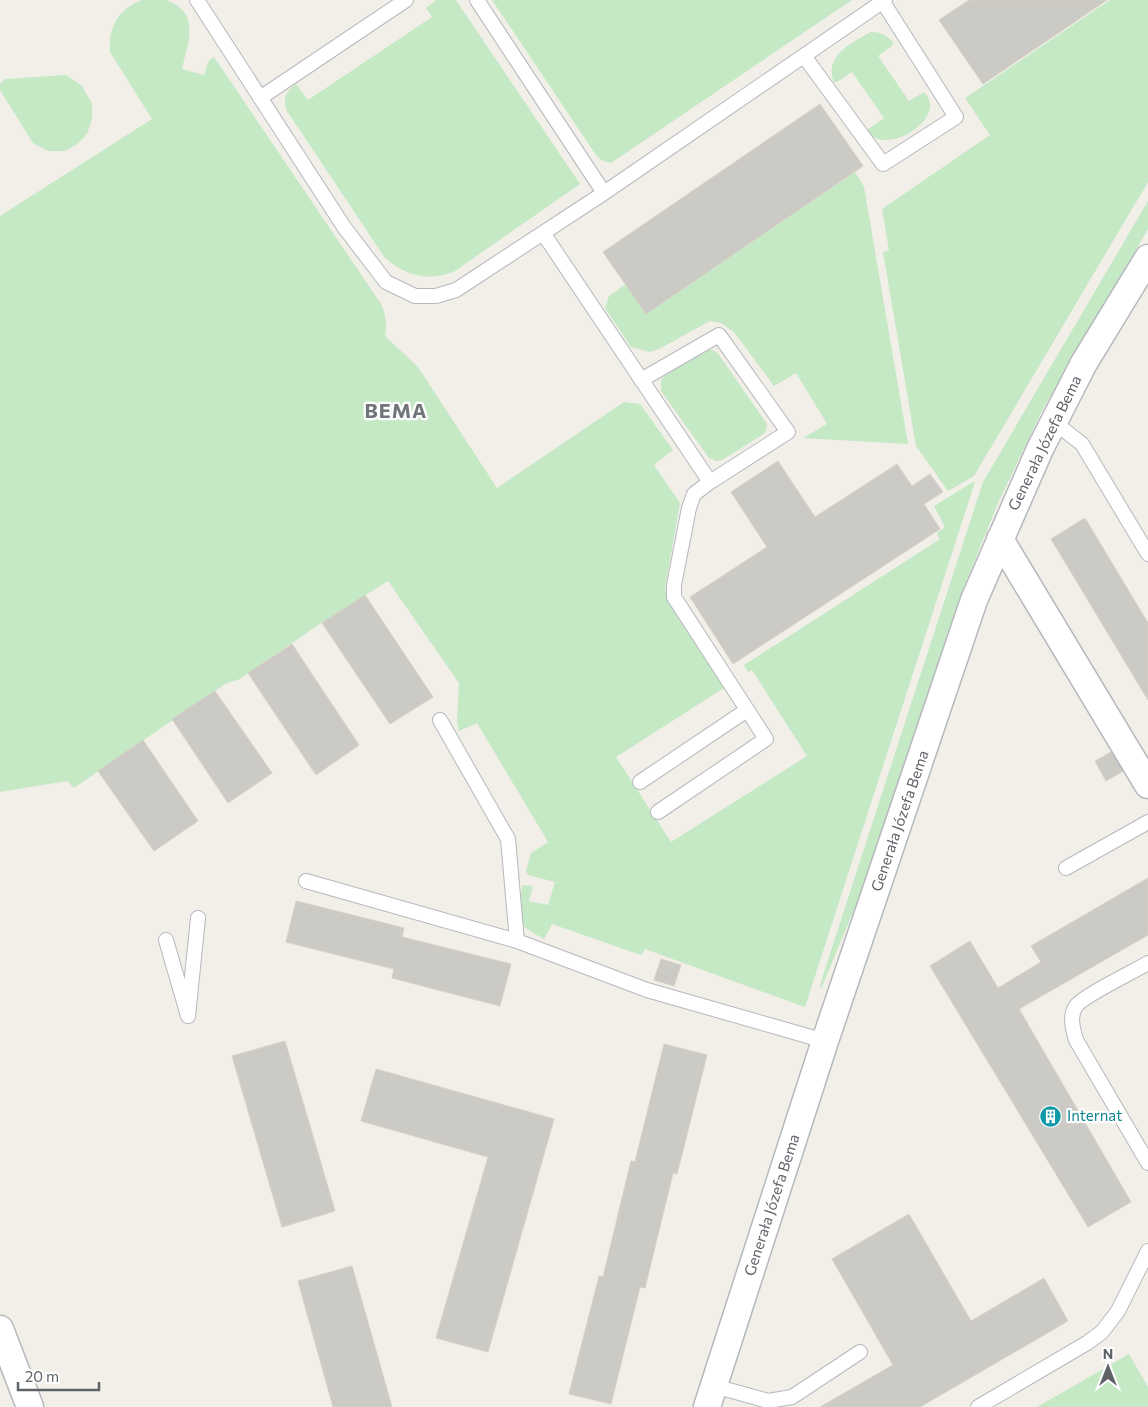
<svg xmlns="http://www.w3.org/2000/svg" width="1148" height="1407" viewBox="0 0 1148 1407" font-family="Commissioner,sans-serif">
<rect width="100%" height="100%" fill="#f1efe8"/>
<!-- green -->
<path fill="#c5e8c5" d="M 142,0 C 150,0 158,0 165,0 C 170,1 175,4 179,7 C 198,22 186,49 182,69 L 204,75 L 209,60 L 214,57 L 381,304 C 386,315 387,324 385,336 L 418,367 L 497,488 L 624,402 L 640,404 L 673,450 L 654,465 L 680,503 L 665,588 L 668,602 L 724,688 L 616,757 L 671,842 L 807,756 L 752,670 L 748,672 L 744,665 L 940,539 L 937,533 L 945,527 L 934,506 L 973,482 L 975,482 L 805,1007 L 645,949 L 641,955 L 552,924 L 544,939 C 538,935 528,931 523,925 C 518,917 520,894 523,885 L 533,886 L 529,901 L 548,905 L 555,882 L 528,875 L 526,871 L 531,853 L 548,842 L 477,723 L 459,731 L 457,722 L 459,683 L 388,581 L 321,623 L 240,679 L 225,684 L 74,788 L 67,781 L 0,792 L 0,216 L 152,119 L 110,52 C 108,28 118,9 142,0 Z
M 436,0 L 456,0 L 580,184 L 455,271 C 429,282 406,276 385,258 L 287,111 C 282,99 286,91 296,84 L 308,100 L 432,17 L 426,8 Z
M 492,0 L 852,0 L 611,163 L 601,160 L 596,155 Z
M 1110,0 L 1148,0 L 1148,182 L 974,476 L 948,491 L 916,446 L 883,252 L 889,250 L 882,209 L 990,135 L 965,98 Z
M 871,32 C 881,32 886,35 893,42 L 893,45 L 878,56 L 909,101 L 924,92 C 949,116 890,156 868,133 L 868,129 L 884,118 L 852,72 L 837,82 L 834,82 C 823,56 853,42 871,32 Z
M 66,75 L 81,85 L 92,103 L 92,119 L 87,134 L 76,145 L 65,151 L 48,151 L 33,143 L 0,90 L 0,84 L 5,79 Z
M 855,172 L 864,187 L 908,444 L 803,438 L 827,424 L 796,373 L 774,386 L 734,332 L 721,323 L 710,321 L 659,349 L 650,352 L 631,347 L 605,308 L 609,296 L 626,284 L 646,314 Z
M 1148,201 L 1148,229 L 1042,411 L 998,503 L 959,599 L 868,876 L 821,989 L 820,986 L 826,966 L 983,482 Z
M 708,349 L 717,352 L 767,424 L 765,433 L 722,460 L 716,461 L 709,458 L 661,391 L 661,381 L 664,376 Z
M 1129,1354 L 1148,1387 L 1148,1407 L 1037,1407 Z"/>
<!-- building -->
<path fill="#cccac5" stroke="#d6d1c6" d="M 969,0 L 1107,0 L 983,84 L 939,20 Z
M 820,104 L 863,166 L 646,314 L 603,252 Z
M 778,461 L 815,517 L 897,464 L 912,486 L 930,474 L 943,492 L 924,504 L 940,529 L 733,664 L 690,597 L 767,547 L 731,492 Z
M 1085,518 L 1148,623 L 1148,700 L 1051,539 Z
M 365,595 L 433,697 L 390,724 L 322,623 Z
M 292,644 L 359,745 L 316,775 L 248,673 Z
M 215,691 L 272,773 L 228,803 L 172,719 Z
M 143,740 L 198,821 L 154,851 L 98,771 Z
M 1113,751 L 1125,770 L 1106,781 L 1095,761 Z
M 1148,878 L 1148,935 L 1019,1009 L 1131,1202 L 1088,1227 L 930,966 L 970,941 L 998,988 L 1041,962 L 1031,946 Z
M 296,901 L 404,928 L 402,937 L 511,964 L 500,1006 L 392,978 L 394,969 L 286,942 Z
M 661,959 L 681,965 L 674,986 L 654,980 Z
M 285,1041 L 335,1211 L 282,1227 L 232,1056 Z
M 664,1044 L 707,1055 L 677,1174 L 673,1173 L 645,1288 L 640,1287 L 611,1404 L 569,1394 L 599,1276 L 603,1277 L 631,1161 L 635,1162 Z
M 376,1069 L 554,1119 L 488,1352 L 436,1338 L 488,1157 L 361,1121 Z
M 909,1214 L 971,1321 L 1044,1278 L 1068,1321 L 920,1407 L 820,1407 L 893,1365 L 832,1259 Z
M 352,1266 L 392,1407 L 333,1407 L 298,1281 Z"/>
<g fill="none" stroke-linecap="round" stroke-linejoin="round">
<defs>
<path id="lane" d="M 197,0 L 344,227 L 386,282 L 415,296 L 436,296 L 456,290 L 604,193 L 885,0
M 477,0 L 604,193
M 804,56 L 883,164 L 956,117 L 883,2
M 260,98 L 406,0
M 543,233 L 710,482 L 788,432 L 719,335 L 641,380
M 1054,422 L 1082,444 L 1148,554
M 440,720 L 508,839 L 517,941 L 647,990 L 825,1041
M 640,782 L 747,710
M 658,812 L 766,739 L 674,597 L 674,585 L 689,508 L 694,494 L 710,482
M 1066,868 L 1148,822
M 306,881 L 517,941
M 166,940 L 188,1016 L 198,918
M 1148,963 C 1135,971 1083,996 1076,1006 C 1069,1017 1073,1029 1076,1040 L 1148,1163
M 714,1386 L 768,1401 L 792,1397 L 860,1352
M 978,1407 L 1087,1343 L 1102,1332 L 1118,1311 L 1148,1251"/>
<path id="street" d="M 1000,539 L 1148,785
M 0,1329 L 30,1407
M 707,1407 L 825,1041 L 974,600 L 1040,449 L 1084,363 L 1148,258"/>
</defs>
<!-- lane casing -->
<use href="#lane" stroke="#b5b8bc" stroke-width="16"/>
<!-- street casing -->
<use href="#street" stroke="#b5b8bc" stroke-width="29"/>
<!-- lane -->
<use href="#lane" stroke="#fff" stroke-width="14"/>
<!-- street -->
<use href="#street" stroke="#fff" stroke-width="26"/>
</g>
<!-- icons -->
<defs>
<symbol id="building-disc" viewBox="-11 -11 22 22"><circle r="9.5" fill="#0f9aa8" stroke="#fff"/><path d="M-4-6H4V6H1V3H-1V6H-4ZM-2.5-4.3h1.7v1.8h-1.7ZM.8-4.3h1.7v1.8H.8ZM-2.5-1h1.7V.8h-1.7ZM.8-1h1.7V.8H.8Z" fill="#fff"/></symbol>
</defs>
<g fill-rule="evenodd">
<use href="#building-disc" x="1038" y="1104" width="25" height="25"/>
</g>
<g text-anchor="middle" stroke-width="4.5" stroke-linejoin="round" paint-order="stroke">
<!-- street labels -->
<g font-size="15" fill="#5f6368" stroke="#fff">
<text transform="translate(1045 443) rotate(-64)" y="5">Generała Józefa Bema</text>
<text transform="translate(900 821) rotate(-71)" y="5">Generała Józefa Bema</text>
<text transform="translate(772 1205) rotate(-72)" y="5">Generała Józefa Bema</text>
</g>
<!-- culture labels -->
<g font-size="15" fill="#0d838f" stroke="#fff" text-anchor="start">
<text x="1067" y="1121">Internat</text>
</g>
<!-- district labels -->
<g font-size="20" font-weight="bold" letter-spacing="1" fill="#70757a" stroke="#fff">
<text x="396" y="418">BEMA</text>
</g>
</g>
<!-- north arrow -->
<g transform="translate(1108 1367)" stroke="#ffffff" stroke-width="4" paint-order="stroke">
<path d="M0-4L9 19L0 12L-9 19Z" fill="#5f6368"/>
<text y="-8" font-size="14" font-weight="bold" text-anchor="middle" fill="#5f6368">N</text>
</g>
<!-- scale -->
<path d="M18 1382v8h81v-8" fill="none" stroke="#5f6368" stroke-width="2.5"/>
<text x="25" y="1382" font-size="15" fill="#5f6368" stroke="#ffffff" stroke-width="4" paint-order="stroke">20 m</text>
</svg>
